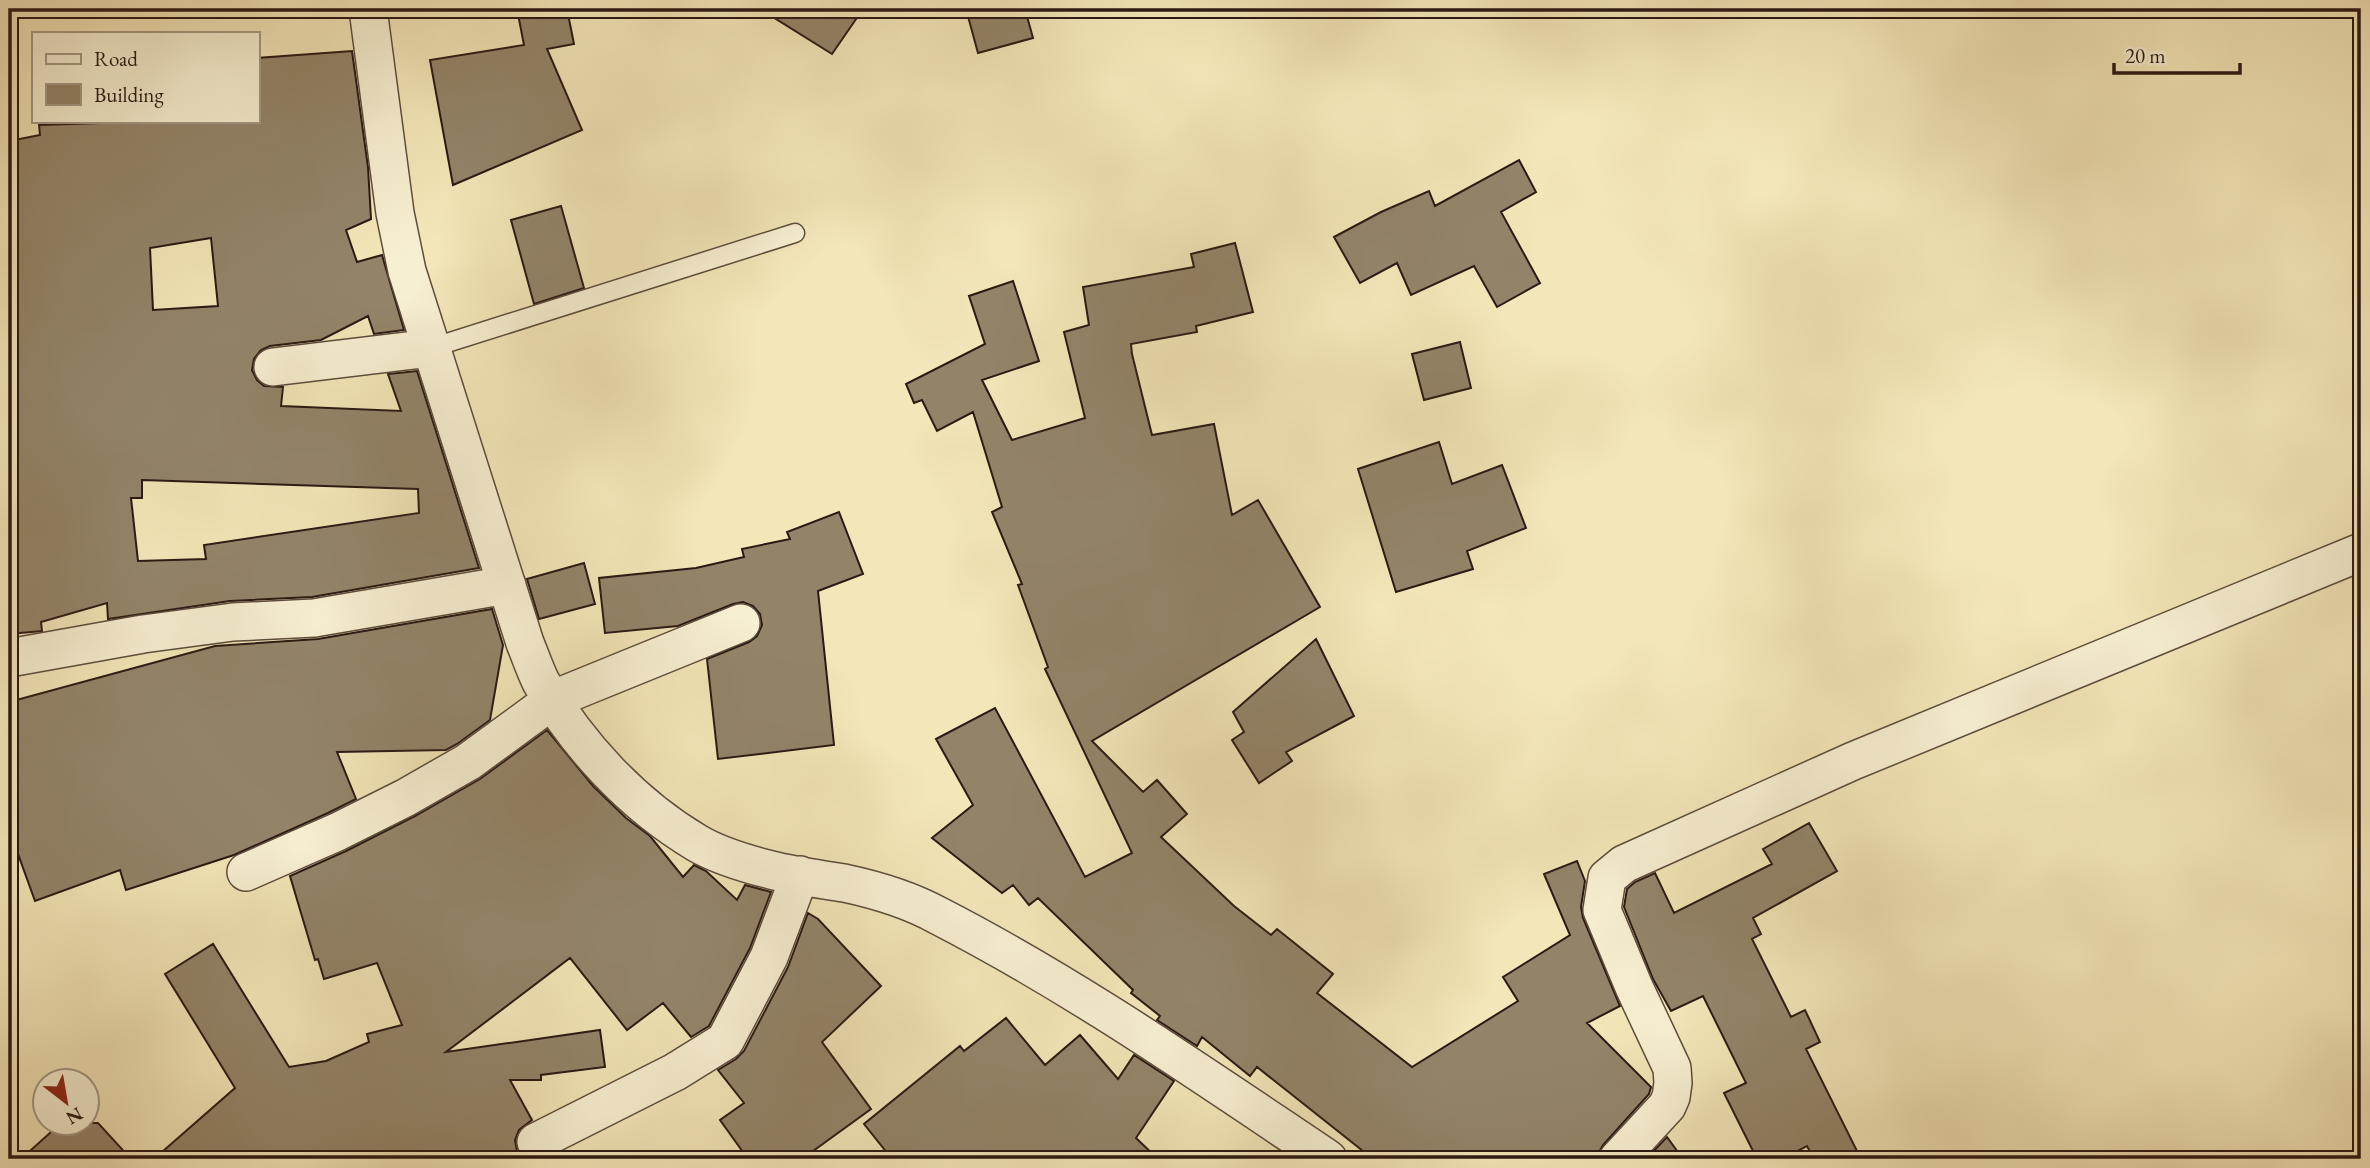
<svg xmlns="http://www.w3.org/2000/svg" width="2370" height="1168" viewBox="0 0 2370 1168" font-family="'EB Garamond',serif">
<rect width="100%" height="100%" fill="#f3e6b8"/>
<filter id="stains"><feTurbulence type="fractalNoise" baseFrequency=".00286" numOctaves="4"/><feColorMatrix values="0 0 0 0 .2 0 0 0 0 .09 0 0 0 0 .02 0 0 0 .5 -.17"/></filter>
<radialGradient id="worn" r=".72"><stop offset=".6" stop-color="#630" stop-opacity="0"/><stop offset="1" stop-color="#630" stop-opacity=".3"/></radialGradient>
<!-- building -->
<path fill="#938469" stroke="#2b1913" stroke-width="2" fill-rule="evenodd" d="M 517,9 L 567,9 L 574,44 L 547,49 L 582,130 L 453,185 L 430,60 L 524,45 Z
M 760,9 L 863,9 L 832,54 Z
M 966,9 L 1025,9 L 1033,38 L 978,53 Z
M 352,51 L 368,167 L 371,219 L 346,230 L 357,262 L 382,255 L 404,330 L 374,334 L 368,316 L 321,340 L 270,346 L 261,350 L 254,359 L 252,370 L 257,380 L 264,386 L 283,387 L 281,406 L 401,411 L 388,374 L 417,371 L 479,568 L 312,597 L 230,601 L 108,619 L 107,603 L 41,622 L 42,631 L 9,634 L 9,141 L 40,135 L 39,125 L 162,121 L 257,121 L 257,58 ZM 211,238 L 218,306 L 153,310 L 150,248 ZM 142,480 L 418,489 L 419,513 L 204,545 L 206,559 L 138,561 L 131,498 L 142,498 Z
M 1519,160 L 1536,192 L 1501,212 L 1540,283 L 1497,307 L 1474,266 L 1411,295 L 1397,263 L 1360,283 L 1334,237 L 1381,212 L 1429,191 L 1435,206 Z
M 561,206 L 584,288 L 534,304 L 511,220 Z
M 1235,243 L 1253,312 L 1196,326 L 1197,332 L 1131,344 L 1132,354 L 1152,435 L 1214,424 L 1232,515 L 1258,500 L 1320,607 L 1092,741 L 1143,792 L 1157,780 L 1187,814 L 1161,837 L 1234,906 L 1271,935 L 1277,929 L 1333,974 L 1317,993 L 1412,1067 L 1518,1001 L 1503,977 L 1570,935 L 1544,874 L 1577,861 L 1585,881 L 1581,907 L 1583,918 L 1620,1006 L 1587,1023 L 1651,1087 L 1649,1094 L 1603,1145 L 1598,1154 L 1598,1159 L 1373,1159 L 1257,1067 L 1250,1076 L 1202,1037 L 1197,1046 L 1157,1020 L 1160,1016 L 1131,993 L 1133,990 L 1038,898 L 1029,905 L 1013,885 L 1002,893 L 932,838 L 973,805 L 936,739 L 995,708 L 1085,877 L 1132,853 L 1045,669 L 1048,667 L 1018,585 L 1022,584 L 992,512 L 1002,507 L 973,412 L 937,431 L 922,400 L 914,403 L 906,384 L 985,344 L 969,296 L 1013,281 L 1039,361 L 982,380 L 1012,440 L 1085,418 L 1064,332 L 1089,325 L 1083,287 L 1194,267 L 1191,254 Z
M 1460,342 L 1471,388 L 1424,400 L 1412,354 Z
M 1439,442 L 1452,484 L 1502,465 L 1526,528 L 1467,551 L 1473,569 L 1396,592 L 1358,469 Z
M 839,512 L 863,574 L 818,591 L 834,745 L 718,759 L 707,659 L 749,642 L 757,636 L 762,625 L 760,614 L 753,606 L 743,602 L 733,604 L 678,626 L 605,633 L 599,578 L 696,568 L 744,557 L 742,549 L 790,539 L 787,532 Z
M 584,563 L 595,604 L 539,619 L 527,579 Z
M 492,609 L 503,645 L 490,720 L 457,744 L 446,750 L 337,752 L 356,799 L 328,813 L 234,855 L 126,890 L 120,870 L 35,901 L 9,829 L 9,755 L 18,751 L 9,717 L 9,702 L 215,646 L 318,639 Z
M 1316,639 L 1354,716 L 1286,752 L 1292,761 L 1259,783 L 1232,740 L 1244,732 L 1233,712 Z
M 547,730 L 593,786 L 626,818 L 650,836 L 683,877 L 694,865 L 706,871 L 737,900 L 745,885 L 771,892 L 750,948 L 709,1026 L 691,1037 L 663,1003 L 627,1030 L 570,958 L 446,1052 L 600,1030 L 605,1067 L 541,1075 L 541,1080 L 510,1080 L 532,1120 L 519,1130 L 515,1140 L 517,1151 L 524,1159 L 154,1159 L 235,1088 L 165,974 L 213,944 L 289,1067 L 326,1061 L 369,1042 L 367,1034 L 402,1025 L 377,963 L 324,979 L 318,959 L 315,960 L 290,876 L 346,851 L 415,816 L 480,779 Z
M 1809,823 L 1837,871 L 1753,918 L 1761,934 L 1752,939 L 1791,1017 L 1805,1010 L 1820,1042 L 1806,1049 L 1861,1159 L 1814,1159 L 1807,1146 L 1782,1159 L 1757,1159 L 1724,1093 L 1746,1083 L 1703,996 L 1671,1011 L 1653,979 L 1624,907 L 1627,889 L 1635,882 L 1655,873 L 1674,913 L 1772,864 L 1763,849 Z
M 808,913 L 818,919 L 881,986 L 822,1042 L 871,1109 L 802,1159 L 748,1159 L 720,1120 L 744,1103 L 718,1070 L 736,1059 L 744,1051 L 788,967 Z
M 1006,1018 L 1045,1065 L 1080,1035 L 1118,1079 L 1134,1055 L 1174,1081 L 1136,1138 L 1158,1159 L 892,1159 L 864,1124 L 960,1046 L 964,1051 Z
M 61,1123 L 98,1123 L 131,1159 L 21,1159 Z
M 1667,1137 L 1683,1159 L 1646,1159 Z"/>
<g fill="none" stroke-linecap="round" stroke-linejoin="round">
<defs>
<path id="service" d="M 431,348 L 795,233"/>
<path id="minor" d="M 368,9 L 395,213 L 407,271 L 525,643 C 530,655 535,670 541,682 C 578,746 633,805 697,843 C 719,856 747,864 771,870 C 795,876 820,879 844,883 C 877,890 910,900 939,916 C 1075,986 1201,1074 1328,1159
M 273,367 L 431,348
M 9,658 L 143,634 L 233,622 L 314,618 L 507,585
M 246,872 L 337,832 L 405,798 L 468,762 L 554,699 L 741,623
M 536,1142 L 675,1072 L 725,1041 L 769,957 L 800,875
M 1618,1159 L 1667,1106 L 1671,1097 L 1673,1083 L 1672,1068 L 1634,987 L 1602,910 L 1607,878 L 1624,864 L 1853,761 L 2361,552"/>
</defs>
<!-- service casing -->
<use href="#service" stroke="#5d4c3c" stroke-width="21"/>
<!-- minor casing -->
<use href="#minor" stroke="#5d4c3c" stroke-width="40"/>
<!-- service -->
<use href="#service" stroke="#f7efd1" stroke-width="18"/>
<!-- minor -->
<use href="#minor" stroke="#f7efd1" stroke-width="37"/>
</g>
<!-- margin -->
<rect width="2370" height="1168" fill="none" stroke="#f3e6b8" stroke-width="35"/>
<rect x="10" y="10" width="2349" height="1147" fill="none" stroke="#2b1913" stroke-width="3.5"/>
<rect x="18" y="18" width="2335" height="1133" fill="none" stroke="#2b1913" stroke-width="2"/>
<!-- legend -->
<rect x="32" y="32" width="228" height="91" fill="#f7efd1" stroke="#a59985" stroke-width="2"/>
<rect x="46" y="54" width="35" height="10" fill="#f7efd1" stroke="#a59985" stroke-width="2"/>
<text x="94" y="66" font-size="21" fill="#2b1913">Road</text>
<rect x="46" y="84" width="35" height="21" fill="#938469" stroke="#a59985" stroke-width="2"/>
<text x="94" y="102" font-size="21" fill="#2b1913">Building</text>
<!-- north arrow -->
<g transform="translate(66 1102) rotate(149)"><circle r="33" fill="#f7efd1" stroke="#a59985" stroke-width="2"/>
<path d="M0-5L12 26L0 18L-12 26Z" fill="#8f2418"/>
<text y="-10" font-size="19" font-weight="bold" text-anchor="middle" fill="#2b1913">N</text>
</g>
<!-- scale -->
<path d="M2114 63v10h126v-10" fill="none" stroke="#2b1913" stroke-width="3.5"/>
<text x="2125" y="63" font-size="21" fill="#2b1913" stroke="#f7efd1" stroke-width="5" paint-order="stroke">20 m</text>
<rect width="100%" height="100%" filter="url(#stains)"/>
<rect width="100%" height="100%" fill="url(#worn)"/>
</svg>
